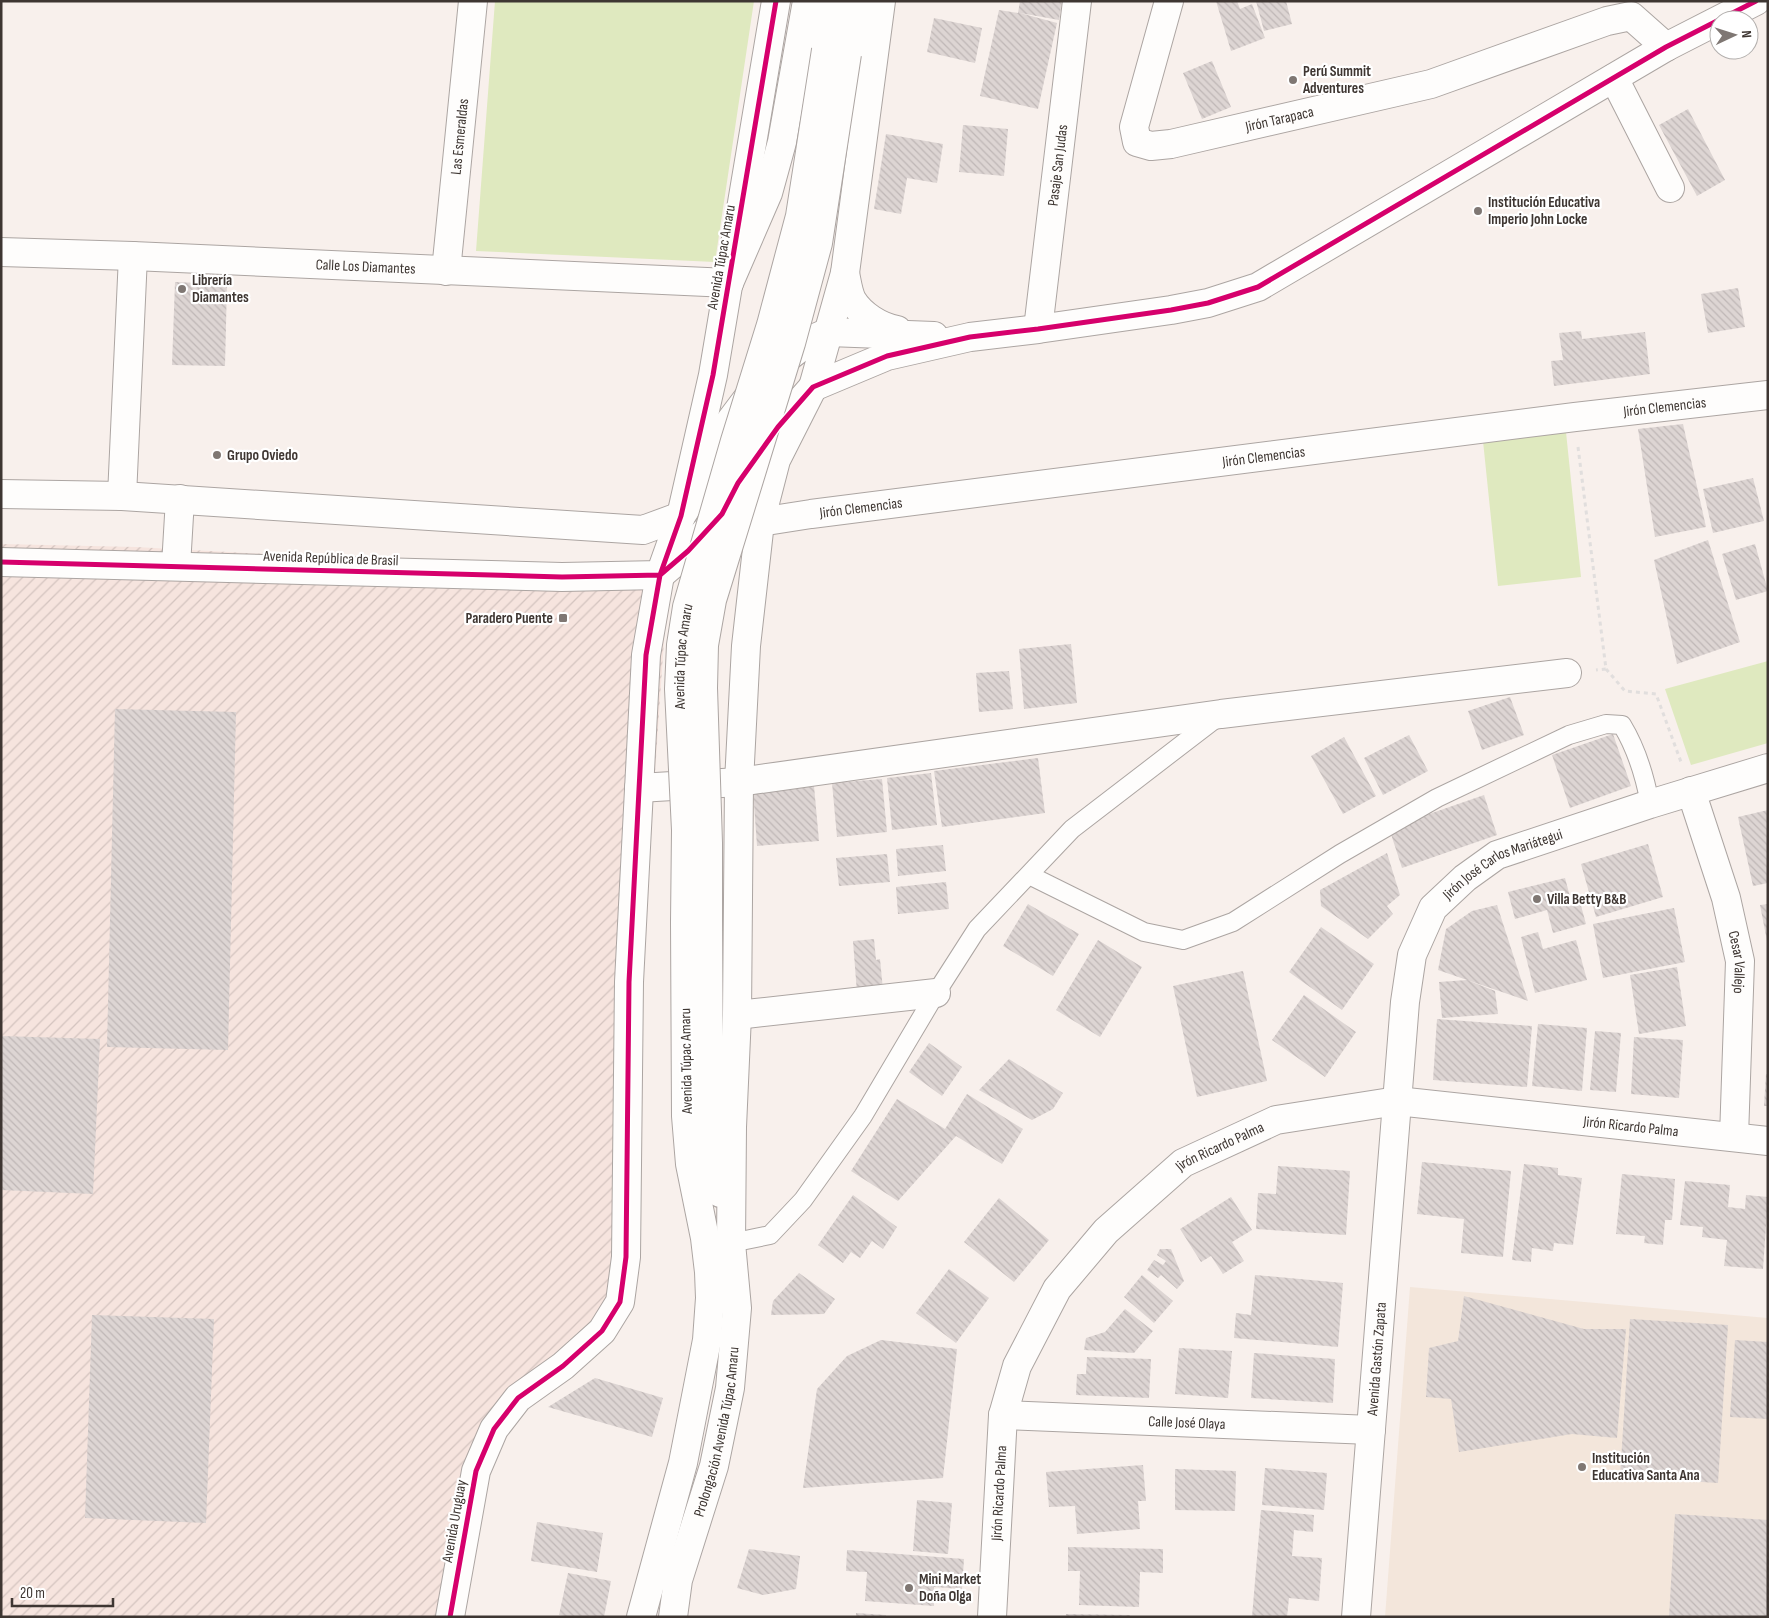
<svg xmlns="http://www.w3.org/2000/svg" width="1769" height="1618" viewBox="0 0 1769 1618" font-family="'Sofia Sans Condensed',sans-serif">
<defs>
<pattern id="industrial-furrows" width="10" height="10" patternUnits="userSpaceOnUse" patternTransform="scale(1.25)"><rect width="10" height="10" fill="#f6e4de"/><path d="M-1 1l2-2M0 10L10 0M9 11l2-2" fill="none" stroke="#d4c4bf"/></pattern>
<pattern id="building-back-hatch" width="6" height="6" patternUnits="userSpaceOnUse" patternTransform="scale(1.25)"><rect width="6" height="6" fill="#ddd5d3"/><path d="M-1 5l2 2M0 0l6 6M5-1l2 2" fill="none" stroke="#bfb7b6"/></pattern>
</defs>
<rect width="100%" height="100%" fill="#f8f0ec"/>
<!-- industrial -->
<path fill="url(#industrial-furrows)" d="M 1,544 L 136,547 L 657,575 L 666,612 L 622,1254 L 589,1347 L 530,1393 L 488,1457 L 456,1617 L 1,1617 Z"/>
<!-- education -->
<path fill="#f3e6db" d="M 1410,1287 L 1768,1318 L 1768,1617 L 1385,1617 Z"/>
<!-- green -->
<path fill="#dfe9bf" d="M 495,1 L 754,1 L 715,262 L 476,251 Z
M 1566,432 L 1581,577 L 1498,586 L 1483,441 Z
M 1768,661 L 1768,743 L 1691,765 L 1665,689 Z"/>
<!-- building -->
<path fill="url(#building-back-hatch)" d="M 1020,1 L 1062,1 L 1059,20 L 1020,13 L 1057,23 L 1038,109 L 980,96 L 999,10 L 1018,13 Z
M 1216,1 L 1237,1 L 1240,9 L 1252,4 L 1265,38 L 1231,51 Z
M 1256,1 L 1286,1 L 1292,24 L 1264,31 Z
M 934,18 L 982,28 L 975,63 L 927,52 Z
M 1212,61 L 1231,107 L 1202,119 L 1183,73 Z
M 1688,109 L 1725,180 L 1697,196 L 1659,125 Z
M 963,125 L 1008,129 L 1004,176 L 959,172 Z
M 886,134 L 943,144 L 937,183 L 907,178 L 901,214 L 874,209 Z
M 175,282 L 227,284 L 225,366 L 172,365 Z
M 1738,288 L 1745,327 L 1708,333 L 1701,294 Z
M 1581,331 L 1582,339 L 1645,332 L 1650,374 L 1554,386 L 1551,361 L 1563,360 L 1559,333 Z
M 1683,424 L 1706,527 L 1655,537 L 1638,429 Z
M 1753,478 L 1764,521 L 1713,533 L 1703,489 Z
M 1708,540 L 1740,642 L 1677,664 L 1654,560 Z
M 1755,544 L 1768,591 L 1736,600 L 1722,554 Z
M 1071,644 L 1077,703 L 1024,709 L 1019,649 Z
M 1009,671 L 1013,709 L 979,712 L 976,673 Z
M 1510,697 L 1524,735 L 1482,750 L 1468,711 Z
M 115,709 L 236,712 L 228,1050 L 107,1047 Z
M 1613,734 L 1631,786 L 1570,808 L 1552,755 Z
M 1409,735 L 1428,771 L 1383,795 L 1364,758 Z
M 1344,737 L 1376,796 L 1343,814 L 1311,756 Z
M 1038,758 L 1045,813 L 942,827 L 934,771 Z
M 931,773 L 937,825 L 892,830 L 887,778 Z
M 882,779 L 887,832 L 837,837 L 832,783 Z
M 814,786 L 819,841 L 757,846 L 753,790 Z
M 1484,795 L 1497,835 L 1402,868 L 1389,828 Z
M 1768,810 L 1768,883 L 1753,886 L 1738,817 Z
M 1648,844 L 1663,897 L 1596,917 L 1581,864 Z
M 943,845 L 946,871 L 898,876 L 896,849 Z
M 1387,853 L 1400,895 L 1387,906 L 1393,914 L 1368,939 L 1321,906 L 1320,890 Z
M 887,854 L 890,882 L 839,886 L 836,858 Z
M 1565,878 L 1572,904 L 1580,902 L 1586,924 L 1553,933 L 1547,910 L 1515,919 L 1508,892 Z
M 946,882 L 949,909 L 898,914 L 896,887 Z
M 1028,904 L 1079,934 L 1053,976 L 1003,946 Z
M 1768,904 L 1768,941 L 1767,941 L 1760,905 Z
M 1497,905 L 1528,1001 L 1438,970 L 1446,929 L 1472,911 Z
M 1674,908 L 1685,962 L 1603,978 L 1593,924 Z
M 1321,927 L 1374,964 L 1342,1010 L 1289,972 Z
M 1538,932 L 1543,949 L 1576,940 L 1587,980 L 1535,993 L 1521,937 Z
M 874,939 L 876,960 L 880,959 L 883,990 L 857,993 L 853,941 Z
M 1098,940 L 1142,967 L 1100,1037 L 1056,1010 Z
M 1677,967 L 1686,1026 L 1639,1034 L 1630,975 Z
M 1243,971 L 1267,1081 L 1197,1097 L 1173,986 Z
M 1467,980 L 1495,991 L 1498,1014 L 1442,1018 L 1439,982 Z
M 1304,995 L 1356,1032 L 1325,1077 L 1272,1040 Z
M 1437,1019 L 1532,1026 L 1527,1087 L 1433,1080 Z
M 1538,1024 L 1587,1028 L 1582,1091 L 1532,1086 Z
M 1595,1031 L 1621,1033 L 1616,1092 L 1590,1090 Z
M 1,1036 L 100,1039 L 93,1194 L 1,1190 Z
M 1634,1037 L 1683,1040 L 1679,1098 L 1631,1094 Z
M 929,1043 L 962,1067 L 942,1096 L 909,1072 Z
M 1009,1059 L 1063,1093 L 1053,1109 L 1032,1120 L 979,1090 Z
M 1766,1074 L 1768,1074 L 1768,1106 L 1764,1106 Z
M 967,1094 L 1023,1129 L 1002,1164 L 956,1136 L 898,1201 L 851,1171 L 897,1099 L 945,1129 Z
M 1422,1162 L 1511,1171 L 1503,1257 L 1461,1253 L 1464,1219 L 1417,1214 Z
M 1524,1164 L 1558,1168 L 1558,1175 L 1582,1178 L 1573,1245 L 1554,1243 L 1553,1251 L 1532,1248 L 1531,1262 L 1512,1260 Z
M 1278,1166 L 1350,1171 L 1346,1235 L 1256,1229 L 1258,1193 L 1276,1194 Z
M 1622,1174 L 1675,1179 L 1672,1220 L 1665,1220 L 1663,1245 L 1644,1243 L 1645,1236 L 1616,1234 Z
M 1685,1181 L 1730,1185 L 1728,1207 L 1745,1209 L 1746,1195 L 1768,1197 L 1763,1269 L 1724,1266 L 1727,1240 L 1702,1237 L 1703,1227 L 1680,1225 Z
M 853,1195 L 897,1227 L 883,1249 L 872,1241 L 860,1258 L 851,1252 L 843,1263 L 818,1245 Z
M 1231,1197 L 1252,1230 L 1232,1242 L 1244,1261 L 1223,1274 L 1211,1256 L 1201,1262 L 1180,1229 Z
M 999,1198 L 1049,1240 L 1014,1282 L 964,1242 Z
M 1160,1249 L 1171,1249 L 1184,1281 L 1177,1289 L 1161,1275 L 1158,1278 L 1147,1270 L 1154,1260 L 1163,1265 L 1166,1261 L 1157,1255 Z
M 949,1269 L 989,1298 L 956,1343 L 916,1313 Z
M 799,1273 L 835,1299 L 824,1314 L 771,1315 L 773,1301 Z
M 1142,1275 L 1173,1301 L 1154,1323 L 1124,1297 Z
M 1255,1275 L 1343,1283 L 1338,1347 L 1234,1338 L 1236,1313 L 1251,1315 Z
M 1464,1296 L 1584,1329 L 1626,1329 L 1617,1438 L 1572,1434 L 1459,1452 L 1451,1399 L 1426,1397 L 1429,1348 L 1458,1341 Z
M 1125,1309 L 1153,1331 L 1134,1353 L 1084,1350 L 1086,1338 L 1105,1332 Z
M 92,1315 L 214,1319 L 206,1523 L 85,1518 Z
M 1630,1319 L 1728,1325 L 1718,1483 L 1620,1477 Z
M 881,1340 L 957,1349 L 943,1478 L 803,1488 L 817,1389 L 847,1356 Z
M 1735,1340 L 1768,1342 L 1768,1419 L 1730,1417 Z
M 1179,1348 L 1232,1351 L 1228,1398 L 1175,1394 Z
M 1254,1353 L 1335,1359 L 1333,1403 L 1251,1398 Z
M 1087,1357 L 1151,1359 L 1149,1398 L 1076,1395 L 1077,1374 L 1086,1374 Z
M 595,1378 L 663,1398 L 652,1437 L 548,1407 Z
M 1143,1465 L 1146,1501 L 1138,1501 L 1140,1529 L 1077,1534 L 1075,1506 L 1049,1507 L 1046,1472 Z
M 1265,1468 L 1327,1473 L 1324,1510 L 1262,1505 Z
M 1175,1469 L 1236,1471 L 1235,1511 L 1175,1510 Z
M 917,1500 L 952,1503 L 948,1554 L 913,1551 Z
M 1261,1510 L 1314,1515 L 1313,1532 L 1294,1530 L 1292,1556 L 1322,1558 L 1319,1601 L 1289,1598 L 1287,1617 L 1252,1617 Z
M 1675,1514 L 1768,1520 L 1768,1617 L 1669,1617 Z
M 537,1522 L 603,1533 L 597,1572 L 531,1561 Z
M 1068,1547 L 1163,1549 L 1163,1573 L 1140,1572 L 1139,1607 L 1079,1605 L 1080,1571 L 1068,1571 Z
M 749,1549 L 800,1556 L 796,1589 L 763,1595 L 737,1588 Z
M 847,1550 L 964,1559 L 962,1589 L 934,1587 L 934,1606 L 865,1601 L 867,1572 L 846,1571 Z
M 568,1573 L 611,1581 L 604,1617 L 569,1617 L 559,1615 Z
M 856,1613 L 886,1615 L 886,1617 L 856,1617 Z
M 1066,1614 L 1130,1615 L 1130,1617 L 1066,1617 Z"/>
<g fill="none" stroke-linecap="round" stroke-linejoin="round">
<defs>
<path id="lane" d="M 1029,875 L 1144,932 L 1183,940 L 1233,922 L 1340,854 L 1437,798 L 1569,735 L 1606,724 L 1622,725 C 1636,748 1645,777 1650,804
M 731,1243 L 770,1235 L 803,1200 L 863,1116 L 936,993 L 977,929 L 1072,829 L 1219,716"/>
<g id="street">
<path id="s1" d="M 1169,1 L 1134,127 L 1137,142 L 1151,146 L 1171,144 L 1431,84 L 1607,21 L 1631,16 L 1666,47"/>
<path d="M 1614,78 L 1670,188"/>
<path id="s2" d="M 1,252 L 133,256 L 729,283"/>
<path id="s3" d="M 446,271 L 473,1"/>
<path id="s4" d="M 1038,329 L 1077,1"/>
<path d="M 122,496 L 133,256"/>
<path id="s5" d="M 760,522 L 811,514 L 1575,417 L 1768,395"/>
<path d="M 639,788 L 739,782 L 1221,714 L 1567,673"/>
<path id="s6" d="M 1691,791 L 1726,898 L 1740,961 L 1734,1137"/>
<path d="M 737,1015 L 936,993"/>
<path id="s7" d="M 1003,1415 L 1371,1430"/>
<path d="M 450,1617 L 476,1471 L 494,1429 L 518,1398 L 563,1366 L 602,1331 L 620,1302 L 626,1257 L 629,982 L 646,655 L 660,575 L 681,516 L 713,375 L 776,1"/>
<path id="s8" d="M 992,1617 L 1003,1415 L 1017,1366 L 1057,1289 L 1106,1231 L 1183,1163 L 1276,1120 L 1397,1101 L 1768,1141"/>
<path id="s9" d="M 1356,1617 L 1405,1002 L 1412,955 L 1433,908 L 1465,878 L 1497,855 L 1650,804 L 1768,768"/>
</g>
<g id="secondary">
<path d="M 826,50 L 834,1"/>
<path d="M 847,54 L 856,1"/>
<path d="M 845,273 C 847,282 848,292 852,300 C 861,315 880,327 897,330"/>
<path d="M 729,283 L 768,193 L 782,142 L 807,1"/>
<path d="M 775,367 L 810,340 L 829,332 L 934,336"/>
<path d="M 759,454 L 778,427 L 813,387 L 887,356 L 970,337 L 1038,329 L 1171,310 L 1208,303 L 1258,287 L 1666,47 L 1756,1"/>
<path d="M 1,494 L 122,496 L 643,530 L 681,516 L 694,496 L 716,440 L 747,399"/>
<path d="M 1,562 L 562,577 L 660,575 L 688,551 L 713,523"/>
<path d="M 176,566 L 180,499"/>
<path d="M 708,918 L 709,1105 L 712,1151 L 720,1193"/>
<path d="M 641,1617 L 683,1463 L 707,1340 L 710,1298 L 709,1272 L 705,1238 L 690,1164 L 686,1116 L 685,922"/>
<path id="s10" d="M 673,1617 L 678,1580 L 714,1466 L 730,1388 L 737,1308 L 731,1243 L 732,1127 L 737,1015 L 739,782 L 746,646 L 760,522 L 776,460 L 813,387 L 845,273 L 881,1"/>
</g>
</defs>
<!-- lane casing -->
<use href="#lane" stroke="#aca5a2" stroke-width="20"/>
<!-- street casing -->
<use href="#street" stroke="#aca5a2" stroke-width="30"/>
<!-- secondary casing -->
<use href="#secondary" stroke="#aca5a2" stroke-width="30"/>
<!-- path -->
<path stroke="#e1dedd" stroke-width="3" stroke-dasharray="4 4" stroke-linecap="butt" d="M 1578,447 L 1606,669 L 1596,670
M 1606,669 L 1625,691 L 1656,694 L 1681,762"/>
<!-- lane -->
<use href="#lane" stroke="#fefdfc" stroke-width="18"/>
<!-- street -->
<use href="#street" stroke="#fefdfc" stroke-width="28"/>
<!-- secondary -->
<use href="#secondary" stroke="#fefdfc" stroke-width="28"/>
<defs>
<g id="secondary-bridge">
<path d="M 708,918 L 708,843 L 703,688 L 704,645 L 712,600 L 791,343 L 818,243 L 847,54"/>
<path id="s11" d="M 685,922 L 686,830 L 679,689 L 681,645 L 687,607 L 735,441 L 771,325 L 800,216 L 826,50"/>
</g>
</defs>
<!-- secondary-bridge casing -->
<use href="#secondary-bridge" stroke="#aca5a2" stroke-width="30" stroke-linecap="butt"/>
<!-- secondary-bridge -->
<use href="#secondary-bridge" stroke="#fefdfc" stroke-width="28"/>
<defs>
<path id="cycleway" d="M 1,562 L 562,577 L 660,575 L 688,551 L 722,514 L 738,483 L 778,427 L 813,387 L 887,356 L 970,337 L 1038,329 L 1171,310 L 1208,303 L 1258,287 L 1666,47 L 1756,1
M 450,1617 L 476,1471 L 494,1429 L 518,1398 L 563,1366 L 602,1331 L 620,1302 L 626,1257 L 629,982 L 646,655 L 660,575 L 681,516 L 713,375 L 776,1"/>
</defs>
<!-- cycleway casing -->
<use href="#cycleway" stroke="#fff" stroke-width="8"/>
<!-- cycleway -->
<use href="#cycleway" stroke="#d6006c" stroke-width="5"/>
</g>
<!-- markers -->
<g fill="#7f7773" stroke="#fff" stroke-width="2">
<circle cx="1293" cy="80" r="5"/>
<circle cx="1478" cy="211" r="5"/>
<circle cx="182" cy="289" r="5"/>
<circle cx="217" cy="455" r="5"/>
<rect x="558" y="613" width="10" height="10" rx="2.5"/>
<circle cx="1537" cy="899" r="5"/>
<circle cx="1582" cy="1467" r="5"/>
<circle cx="909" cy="1588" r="5"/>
</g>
<g text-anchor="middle" stroke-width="4.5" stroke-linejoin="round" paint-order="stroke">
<!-- poi labels -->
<g font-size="15" font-weight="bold" fill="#3e3632" stroke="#fff" text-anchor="start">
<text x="1303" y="76">Perú Summit<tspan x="1303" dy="17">Adventures</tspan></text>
<text x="1488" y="207">Institución Educativa<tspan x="1488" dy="17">Imperio John Locke</tspan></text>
<text x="192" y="285">Librería<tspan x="192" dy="17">Diamantes</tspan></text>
<text x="227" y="460">Grupo Oviedo</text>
<text x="553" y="623" text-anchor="end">Paradero Puente</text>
<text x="1547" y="904">Villa Betty B&amp;B</text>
<text x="1592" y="1463">Institución<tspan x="1592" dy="17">Educativa Santa Ana</tspan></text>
<text x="919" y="1584">Mini Market<tspan x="919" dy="17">Doña Olga</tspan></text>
</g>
<!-- street labels -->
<g font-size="15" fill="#3e3632" stroke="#fff">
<text dy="5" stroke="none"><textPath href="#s1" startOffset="292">Jirón Tarapaca</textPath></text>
<text dy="5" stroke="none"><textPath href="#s3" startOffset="135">Las Esmeraldas</textPath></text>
<text dy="5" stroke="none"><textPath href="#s4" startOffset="165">Pasaje San Judas</textPath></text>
<text transform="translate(721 257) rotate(-80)" y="5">Avenida Túpac Amaru</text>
<text dy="5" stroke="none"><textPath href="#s2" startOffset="365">Calle Los Diamantes</textPath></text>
<text dy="5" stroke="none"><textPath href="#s5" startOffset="912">Jirón Clemencias</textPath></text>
<text dy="5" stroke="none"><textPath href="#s5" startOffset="508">Jirón Clemencias</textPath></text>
<text dy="5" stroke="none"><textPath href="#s5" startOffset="102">Jirón Clemencias</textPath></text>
<text transform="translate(331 558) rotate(2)" y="5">Avenida República de Brasil</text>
<text dy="5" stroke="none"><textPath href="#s11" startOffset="266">Avenida Túpac Amaru</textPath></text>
<text dy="5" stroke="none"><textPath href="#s9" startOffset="800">Jirón José Carlos Mariátegui</textPath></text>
<text dy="5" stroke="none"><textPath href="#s6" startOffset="178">Cesar Vallejo</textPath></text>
<text transform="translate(686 1061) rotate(-91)" y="5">Avenida Túpac Amaru</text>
<text dy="5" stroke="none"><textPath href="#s8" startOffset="979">Jirón Ricardo Palma</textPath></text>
<text dy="5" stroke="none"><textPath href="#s8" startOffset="559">Jirón Ricardo Palma</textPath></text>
<text dy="5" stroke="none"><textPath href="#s9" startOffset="259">Avenida Gastón Zapata</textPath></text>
<text dy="5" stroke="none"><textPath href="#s7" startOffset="184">Calle José Olaya</textPath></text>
<text dy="5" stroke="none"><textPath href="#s10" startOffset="191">Prolongación Avenida Túpac Amaru</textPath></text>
<text dy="5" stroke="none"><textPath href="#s8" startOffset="124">Jirón Ricardo Palma</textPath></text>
<text transform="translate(454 1521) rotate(-80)" y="5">Avenida Uruguay</text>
</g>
</g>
<!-- border -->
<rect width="1769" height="1618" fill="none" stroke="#3e3632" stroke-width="5"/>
<!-- north arrow -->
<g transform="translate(1734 35) rotate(86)"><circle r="24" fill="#ffffff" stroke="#b2afad"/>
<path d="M0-4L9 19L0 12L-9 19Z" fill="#7f7773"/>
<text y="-8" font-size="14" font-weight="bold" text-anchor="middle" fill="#3e3632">N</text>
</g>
<!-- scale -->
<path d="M12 1598v8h101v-8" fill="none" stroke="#3e3632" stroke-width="2.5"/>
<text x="20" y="1598" font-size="15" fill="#3e3632" stroke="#ffffff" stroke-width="4" paint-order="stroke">20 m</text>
</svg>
